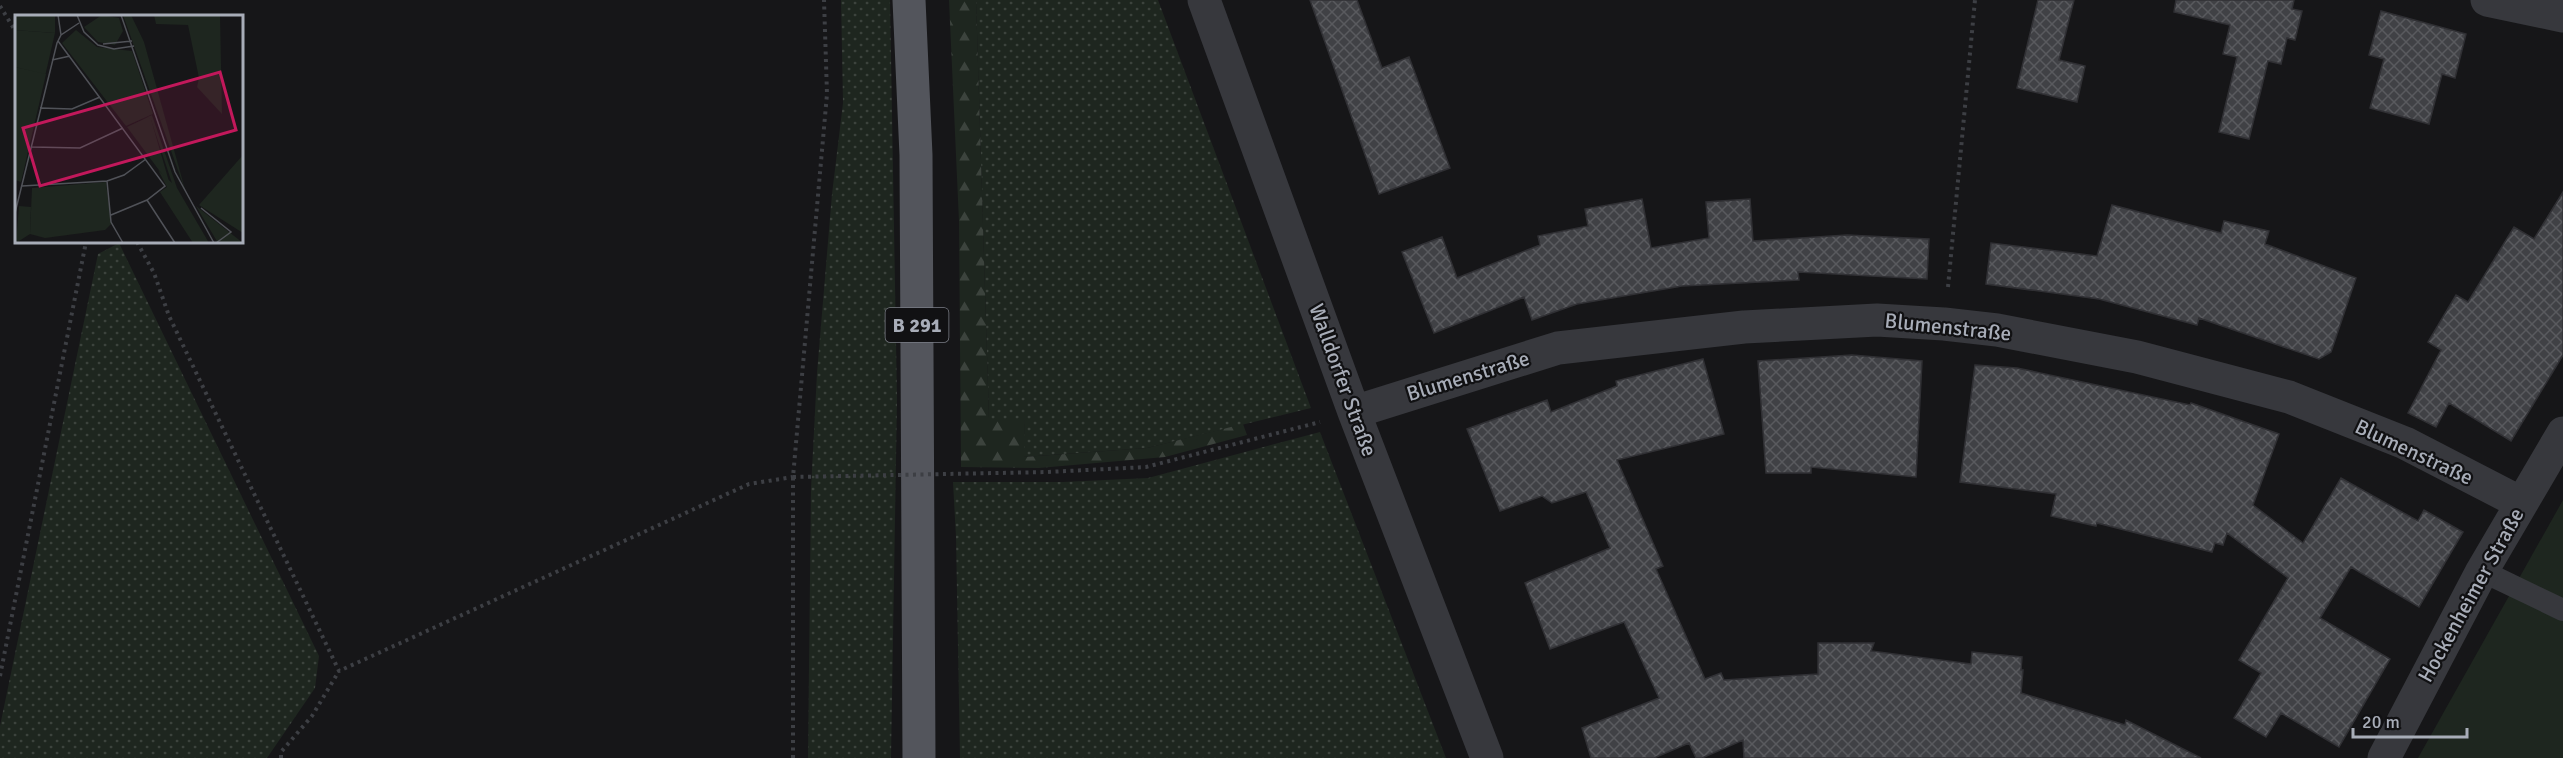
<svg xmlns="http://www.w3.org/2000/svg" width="2563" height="758" viewBox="0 0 2563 758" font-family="Signika,sans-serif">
<defs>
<pattern id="grass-dots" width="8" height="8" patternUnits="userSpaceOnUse" patternTransform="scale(1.5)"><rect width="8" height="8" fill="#1e261f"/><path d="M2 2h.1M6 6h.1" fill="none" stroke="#3c433d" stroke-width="1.8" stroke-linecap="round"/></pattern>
<pattern id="forest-firs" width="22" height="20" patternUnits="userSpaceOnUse" patternTransform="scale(1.5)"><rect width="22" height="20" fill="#1e261f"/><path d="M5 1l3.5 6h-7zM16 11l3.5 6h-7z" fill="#3c433d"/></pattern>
<pattern id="building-cross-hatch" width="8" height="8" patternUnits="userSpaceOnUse" patternTransform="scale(1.5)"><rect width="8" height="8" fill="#404145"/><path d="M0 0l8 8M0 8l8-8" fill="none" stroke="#595a5e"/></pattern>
</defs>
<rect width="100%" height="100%" fill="#161618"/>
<!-- grass -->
<path fill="url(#grass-dots)" d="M 841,0 L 890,0 L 897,399 L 891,758 L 808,758 L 811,489 L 817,373 L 832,194 L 843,103 Z
M 976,0 L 1158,0 L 1311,408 L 1147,448 L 1023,457 L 1025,419 L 989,419 Z
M 119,243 L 319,656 L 315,688 L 267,758 L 0,758 L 0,726 L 98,254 Z
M 1320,432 L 1446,758 L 960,758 L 956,537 L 953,482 L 1063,482 L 1148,478 Z"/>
<!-- forest -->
<path fill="url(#forest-firs)" d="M 949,0 L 976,0 L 989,419 L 1025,419 L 1024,457 L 1147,448 L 1243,424 L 1247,435 L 1165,457 L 1039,468 L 961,467 L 959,221 Z"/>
<!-- pitch -->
<path fill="#1e261f" d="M 2563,500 L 2563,758 L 2418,758 Z"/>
<!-- building -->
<path fill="url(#building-cross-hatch)" stroke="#303034" stroke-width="1.5" d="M 1310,0 L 1357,0 L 1382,68 L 1409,57 L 1450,168 L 1379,194 Z
M 2038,0 L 2074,0 L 2059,60 L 2085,66 L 2077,102 L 2017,88 Z
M 2176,0 L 2294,0 L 2292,9 L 2302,11 L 2295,40 L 2287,38 L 2281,64 L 2268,61 L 2249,139 L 2219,132 L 2237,57 L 2223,54 L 2230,25 L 2174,12 Z
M 2381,11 L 2466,34 L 2455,78 L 2442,74 L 2429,124 L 2370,108 L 2384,59 L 2369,55 Z
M 2563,192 L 2563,355 L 2511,441 L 2449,403 L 2436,427 L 2408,413 L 2441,350 L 2428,342 L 2456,295 L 2468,302 L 2514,227 L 2534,239 Z
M 1642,199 L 1651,248 L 1709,238 L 1706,202 L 1750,199 L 1753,241 L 1847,235 L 1929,239 L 1927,279 L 1798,272 L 1799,280 L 1682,286 L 1577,304 L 1532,320 L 1524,297 L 1434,333 L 1402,252 L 1442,237 L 1457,278 L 1540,245 L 1538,236 L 1588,226 L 1585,209 Z
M 2112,205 L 2221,233 L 2224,221 L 2269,231 L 2265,244 L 2356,278 L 2331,352 L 2319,359 L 2199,318 L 2197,325 L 2099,299 L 1986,284 L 1991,243 L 2097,256 Z
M 1852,355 L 1922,361 L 1916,477 L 1811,467 L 1811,473 L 1766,473 L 1758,361 Z
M 1703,359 L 1724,434 L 1617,460 L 1663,566 L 1656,569 L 1705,679 L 1721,673 L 1724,680 L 1818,674 L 1818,643 L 1874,643 L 1871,651 L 1971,664 L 1972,652 L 2022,657 L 2021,670 L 2023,670 L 2021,693 L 2125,725 L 2126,720 L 2201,758 L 1744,758 L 1743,740 L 1702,758 L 1696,758 L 1689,743 L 1654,758 L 1591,758 L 1582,728 L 1659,698 L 1624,622 L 1550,649 L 1525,583 L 1610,548 L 1586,492 L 1552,503 L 1542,496 L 1500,511 L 1467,429 L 1547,400 L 1551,412 L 1617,386 L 1616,381 Z
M 1975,365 L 2017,368 L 2190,405 L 2191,403 L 2279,434 L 2253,505 L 2303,543 L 2341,478 L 2418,521 L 2424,510 L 2463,532 L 2419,607 L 2351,567 L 2320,618 L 2390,659 L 2339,747 L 2281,713 L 2266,737 L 2234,718 L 2261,673 L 2239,660 L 2288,578 L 2227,533 L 2223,545 L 2215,543 L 2212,552 L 2097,523 L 2096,526 L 2051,516 L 2056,494 L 1960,482 Z"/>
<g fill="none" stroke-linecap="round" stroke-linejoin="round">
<!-- path -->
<path stroke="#3d3f44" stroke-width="4" stroke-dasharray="3 4.5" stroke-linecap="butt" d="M 0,6 L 16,32
M 137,242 L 154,273 L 169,316 L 339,671 L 749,484 L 793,477
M 1948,287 L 1975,0
M 1048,472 L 1146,467 L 1320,422
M 0,676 L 86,242
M 281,758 L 281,752 L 312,716 L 339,671
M 793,758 L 793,477 L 827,94 L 824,0"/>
<!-- service -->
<path stroke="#37383d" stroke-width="22" d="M 2482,571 L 2563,610"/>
<!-- minor -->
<path stroke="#37383d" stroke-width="33" d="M 1204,0 L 1354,412 L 1487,758
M 2487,0 L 2563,16
M 1354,412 L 1558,348 L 1744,327 L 1877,320 L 1944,324 L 1997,330 L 2137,357 L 2289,397 L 2405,443 L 2521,503
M 2384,758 L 2482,571 L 2563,433"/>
<!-- primary -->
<path stroke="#53555c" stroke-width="33" d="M 909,0 L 916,155 L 919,758"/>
<!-- path-bridge -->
<path stroke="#3d3f44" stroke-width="4" stroke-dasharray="3 4.5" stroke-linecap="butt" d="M 793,477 L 1048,472"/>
</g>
<g text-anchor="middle" stroke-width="4.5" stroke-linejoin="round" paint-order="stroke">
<!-- shield labels -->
<rect fill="#111113" stroke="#7b7e86" stroke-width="1.5" x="885.5" y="308" width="63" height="34" rx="4.5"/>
<g font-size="20" font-weight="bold" fill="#a8adb8">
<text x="917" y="332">B 291</text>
</g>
<!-- street labels -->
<g font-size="21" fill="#a8adb8" stroke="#111113">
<text transform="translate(1948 327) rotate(6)" y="7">Blumenstraße</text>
<text transform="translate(1468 376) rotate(-17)" y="7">Blumenstraße</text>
<text transform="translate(1343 380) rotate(70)" y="7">Walldorfer Straße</text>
<text transform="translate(2414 452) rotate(25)" y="7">Blumenstraße</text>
<text transform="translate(2471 595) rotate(-61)" y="7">Hockenheimer Straße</text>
</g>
</g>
<!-- overview -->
<g transform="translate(15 15)">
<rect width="228" height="228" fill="#161618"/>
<path d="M 87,0 L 104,3 L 108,16 L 100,30 L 83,27 L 69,12 ZM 108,0 L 116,0 L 129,27 L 171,178 ZM 139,0 L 205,0 L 207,99 L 182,72 L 184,63 L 173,10 L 141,9 ZM 61,15 L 82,32 L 117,36 L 138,99 L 111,111 L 47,28 ZM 133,102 L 136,104 L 155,170 L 112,112 Z" fill="#1e261f"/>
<path d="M 0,15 L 40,18 L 16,122 L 23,58 L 0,52 ZM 137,100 L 162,173 L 194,228 L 178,228 L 145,177 L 152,172 L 143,155 L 157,168 L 136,105 L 132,102 L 116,109 ZM 181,191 L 228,228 L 203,228 Z" fill="#1e261f"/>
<path d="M 0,0 L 40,0 L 40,18 L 0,15 Z" fill="#1e261f"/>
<path d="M 4,191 L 16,192 L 15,219 L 1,228 Z" fill="#1e261f"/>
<path d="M 0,52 L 31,59 L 6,167 L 0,165 ZM 228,140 L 228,218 L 184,190 ZM 91,167 L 96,209 L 90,215 L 30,223 L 15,219 L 17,173 Z" fill="#1e261f"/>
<path fill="none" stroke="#505258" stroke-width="1.5" d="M 43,0 L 46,20M 62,0 L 69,17 L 83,30 L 99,34 L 119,31M 106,0 L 160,157 L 199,228M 43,26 L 150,171 L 132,185 L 96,200M 88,29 L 117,26M 37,45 L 55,41M 25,93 L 57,94 L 85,82M 17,132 L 65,133 L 108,113M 92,166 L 96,207 L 108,228M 7,171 L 92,166 L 109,160 L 131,144M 132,185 L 160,228M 186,193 L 216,217 L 201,228M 0,198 L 42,28 L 46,20 L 64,8"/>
<path fill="#c2185b" fill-opacity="0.15" stroke="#c2185b" stroke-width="3" d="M 205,57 L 221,115 L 25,171 L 8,113 Z"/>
<rect width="228" height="228" fill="none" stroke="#a8adb8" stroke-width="3"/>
</g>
<!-- scale -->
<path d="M2353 728v9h114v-9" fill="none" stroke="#a8adb8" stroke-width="3"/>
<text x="2362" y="728" font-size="18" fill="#a8adb8" stroke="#111113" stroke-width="4.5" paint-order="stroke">20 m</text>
</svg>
